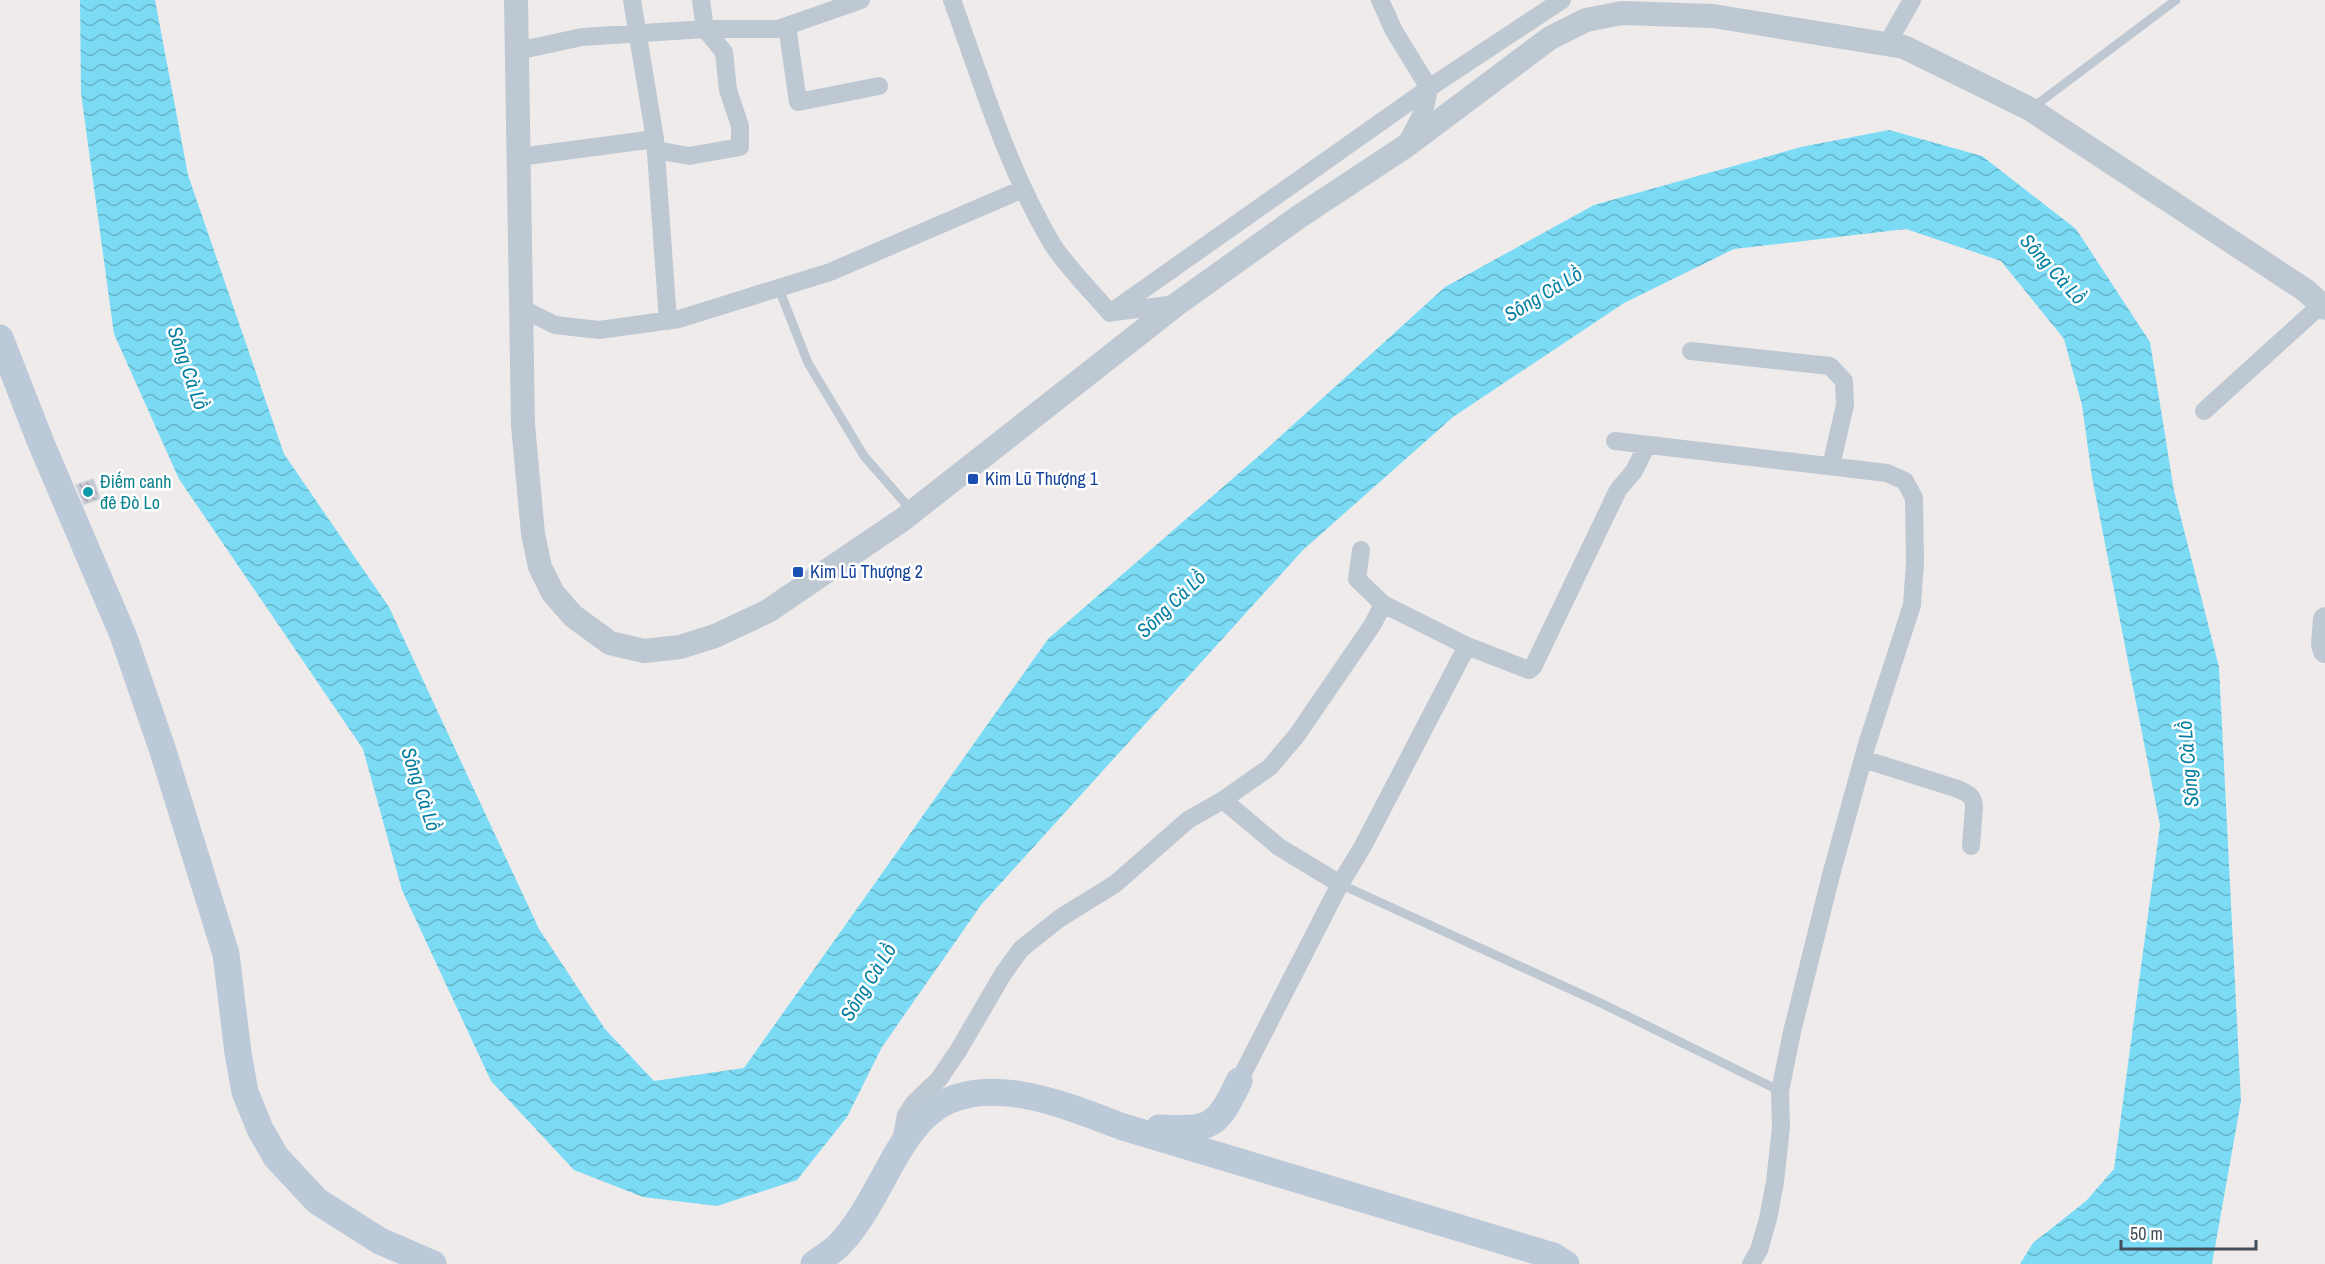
<svg xmlns="http://www.w3.org/2000/svg" width="2325" height="1264" viewBox="0 0 2325 1264" font-family="'Archivo Narrow',sans-serif">
<defs>
<pattern id="water-waves" width="16" height="10" patternUnits="userSpaceOnUse" patternTransform="scale(1.5)"><rect width="16" height="10" fill="#7bdbf5"/><path d="M0 5q4-4 8 0t8 0" fill="none" stroke="#66b4c9"/></pattern>
<pattern id="building-back-hatch" width="6" height="6" patternUnits="userSpaceOnUse" patternTransform="scale(1.5)"><rect width="6" height="6" fill="#c7cad2"/><path d="M-1 5l2 2M0 0l6 6M5-1l2 2" fill="none" stroke="#a3a6ad"/></pattern>
</defs>
<rect width="100%" height="100%" fill="#efebeb"/>
<!-- water -->
<path fill="url(#water-waves)" d="M 80,0 L 155,0 L 188,175 L 284,454 L 389,607 L 539,929 L 605,1029 L 654,1081 L 744,1068 L 1048,639 L 1261,454 L 1445,287 L 1594,205 L 1801,147 L 1889,130 L 1982,156 L 2076,229 L 2150,342 L 2174,491 L 2219,667 L 2241,1101 L 2212,1264 L 2020,1264 L 2033,1243 L 2086,1201 L 2114,1169 L 2160,825 L 2092,477 L 2082,405 L 2064,339 L 2001,261 L 1906,229 L 1734,249 L 1624,303 L 1453,417 L 1303,550 L 981,905 L 882,1047 L 847,1117 L 797,1180 L 717,1206 L 643,1197 L 574,1170 L 491,1081 L 402,890 L 363,749 L 179,479 L 114,334 L 81,93 Z"/>
<!-- building -->
<path fill="url(#building-back-hatch)" stroke="#cfd1d8" stroke-width="1.5" d="M 93,479 L 100,499 L 84,504 L 76,485 Z"/>
<g fill="none" stroke-linecap="round" stroke-linejoin="round">
<!-- service -->
<path stroke="#bdc8d3" stroke-width="9" d="M 2032,108 L 2176,0
M 779,289 L 808,363 L 864,456 L 912,511
M 1340,884 L 1605,1005 L 1780,1091"/>
<!-- minor -->
<path stroke="#bdc8d3" stroke-width="18" d="M 632,0 L 655,139 L 668,321
M 952,0 C 982,82 1007,167 1051,242 C 1064,264 1093,293 1110,313
M 1380,0 L 1394,31 L 1429,88 L 1425,108 L 1406,144
M 787,26 L 798,102 L 879,86
M 1887,44 L 1912,0
M 517,51 L 582,37 L 705,29 L 778,29 L 861,0
M 656,150 L 689,156 L 740,147 L 740,126 L 728,90 L 724,52 L 705,29 L 701,0
M 519,157 L 655,139
M 521,308 L 555,325 L 599,330 L 679,319 L 830,272 L 1023,189
M 1114,312 L 1176,304
M 1110,313 L 1429,88 L 1562,0
M 1691,351 L 1830,366 L 1844,381 L 1845,405 L 1831,466
M 2204,411 L 2321,305
M 1615,441 L 1887,473 L 1905,481 L 1914,498 L 1915,562 L 1912,605 L 1867,744 L 1831,875 L 1792,1032 L 1780,1091 L 1781,1127 L 1775,1182 L 1768,1219 L 1759,1250 L 1751,1264
M 1361,550 L 1357,579 L 1383,604 L 1467,646 L 1529,670 L 1533,667 L 1618,490 L 1634,471 L 1647,445
M 1863,759 L 1958,789 C 1967,793 1974,796 1974,807 L 1971,846
M 1340,884 L 1279,847 L 1223,800 L 1270,767 L 1297,735 L 1373,624 L 1383,604
M 1239,1081 L 1340,884 L 1363,846 L 1467,646
M 901,1141 L 906,1115 L 914,1103 L 939,1079 L 958,1051 L 1003,974 L 1021,949 L 1060,918 L 1115,884 L 1188,820 L 1223,800"/>
<!-- tertiary -->
<path stroke="#bdc8d3" stroke-width="24" d="M 516,0 L 523,425 L 533,534 L 540,567 L 553,593 L 573,616 L 610,643 L 644,651 L 680,647 L 715,636 L 768,611 L 902,520 L 1177,304 L 1300,216 L 1406,146 L 1550,38 L 1586,20 L 1622,13 L 1713,16 L 1904,47 L 2030,109 L 2305,290 L 2325,308
M 2325,619 L 2323,645 L 2325,651"/>
<!-- secondary -->
<path stroke="#bbc9d8" stroke-width="27" d="M 0,338 L 41,443 L 123,635 L 162,748 L 226,954 L 238,1053 L 245,1092 L 260,1129 L 276,1157 L 317,1201 L 380,1241 L 433,1264
M 1159,1128 C 1209,1130 1217,1129 1239,1081
M 814,1264 C 822,1258 832,1252 839,1245 C 861,1222 876,1191 891,1164 C 901,1146 913,1126 929,1113 C 980,1069 1066,1105 1120,1126 L 1553,1256 L 1566,1264"/>
</g>
<!-- markers -->
<g fill="#1a4fb4" stroke="#fff" stroke-width="2">
<rect x="967" y="473" width="12" height="12" rx="3"/>
<rect x="792" y="566" width="12" height="12" rx="3"/>
</g>
<circle fill="#0f9aa8" stroke="#fff" stroke-width="2" cx="88" cy="492" r="6"/>
<g text-anchor="middle" stroke-width="5" stroke-linejoin="round" paint-order="stroke">
<!-- transit labels -->
<g font-size="18" fill="#164399" stroke="#fff" text-anchor="start">
<text x="985" y="485">Kim Lũ Thượng 1</text>
<text x="810" y="578">Kim Lũ Thượng 2</text>
</g>
<!-- culture labels -->
<g font-size="18" fill="#0d838f" stroke="#fff" text-anchor="start">
<text x="100" y="488">Điếm canh<tspan x="100" dy="21">đê Đò Lo</tspan></text>
</g>
<!-- water labels -->
<g font-size="20" font-style="italic" fill="#027fa0" stroke="#fff">
<text transform="translate(2053 269) rotate(48)" y="7">Sông Cà Lồ</text>
<text transform="translate(1543 294) rotate(-31)" y="7">Sông Cà Lồ</text>
<text transform="translate(188 368) rotate(71)" y="7">Sông Cà Lồ</text>
<text transform="translate(1171 604) rotate(-44)" y="7">Sông Cà Lồ</text>
<text transform="translate(2188 764) rotate(-95)" y="7">Sông Cà Lồ</text>
<text transform="translate(421 789) rotate(72)" y="7">Sông Cà Lồ</text>
<text transform="translate(868 982) rotate(-58)" y="7">Sông Cà Lồ</text>
</g>
</g>
<!-- scale -->
<path d="M2121 1240v9h135v-9" fill="none" stroke="#424f5b" stroke-width="3"/>
<text x="2130" y="1240" font-size="18" fill="#424f5b" stroke="#ffffff" stroke-width="4.5" paint-order="stroke">50 m</text>
</svg>
